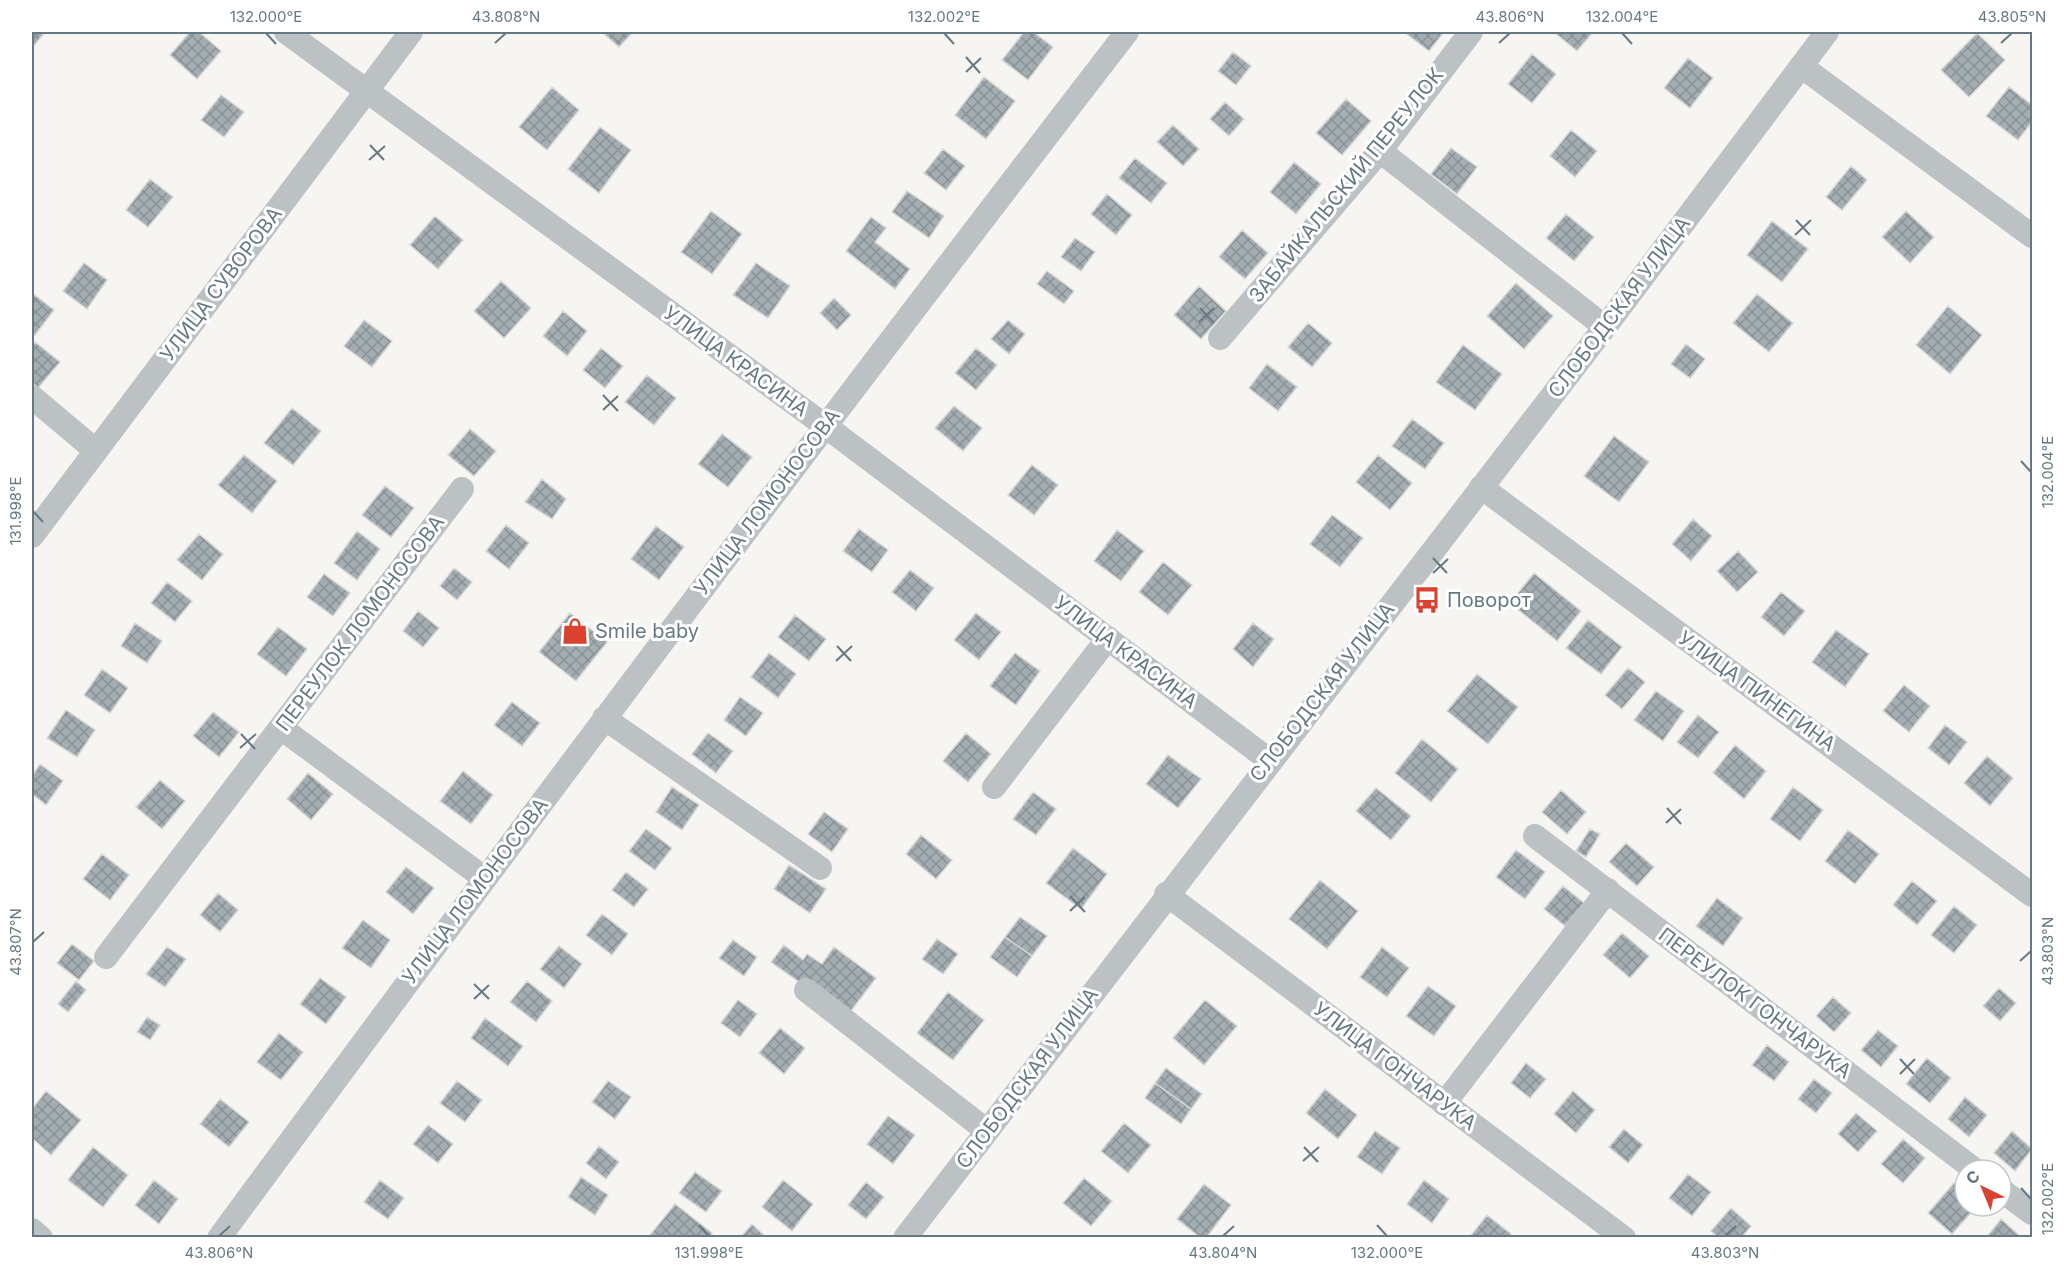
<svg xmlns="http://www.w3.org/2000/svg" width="2064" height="1269" viewBox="0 0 2064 1269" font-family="Inter,sans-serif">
<defs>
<pattern id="building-cross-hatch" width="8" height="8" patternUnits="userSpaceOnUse" patternTransform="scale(1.5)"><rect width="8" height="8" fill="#a4aeb2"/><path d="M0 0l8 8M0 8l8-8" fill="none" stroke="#899296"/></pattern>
</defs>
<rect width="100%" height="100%" fill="#f6f5f2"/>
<!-- building -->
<path fill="url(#building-cross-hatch)" stroke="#d7d7d5" stroke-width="1.5" d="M 32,32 L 45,32 L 32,48 Z
M 190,32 L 199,32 L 221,51 L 197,79 L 170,55 Z
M 602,32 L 633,32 L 619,47 Z
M 1024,32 L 1033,32 L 1053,47 L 1028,80 L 1002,60 Z
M 1404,32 L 1444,32 L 1429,51 Z
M 1554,32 L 1593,32 L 1577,51 Z
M 1977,33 L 2005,60 L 1969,97 L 1941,70 Z
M 1233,52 L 1251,66 L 1236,85 L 1218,71 Z
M 1532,54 L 1556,74 L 1532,103 L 1508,84 Z
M 1688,58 L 1713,78 L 1690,108 L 1664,88 Z
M 984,77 L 1015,101 L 986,139 L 955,115 Z
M 552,87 L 579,110 L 547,150 L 519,127 Z
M 2009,87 L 2032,105 L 2032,122 L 2018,140 L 1986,116 Z
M 221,95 L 244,112 L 224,137 L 201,120 Z
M 1346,99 L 1371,121 L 1342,155 L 1316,133 Z
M 1225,102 L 1244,119 L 1229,136 L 1210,119 Z
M 1173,125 L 1199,149 L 1183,166 L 1157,142 Z
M 600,127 L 631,150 L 599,193 L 568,169 Z
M 1571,130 L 1597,151 L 1575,177 L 1550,156 Z
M 1451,148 L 1477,167 L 1457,194 L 1431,174 Z
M 943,149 L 965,166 L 946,190 L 924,173 Z
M 1135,158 L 1167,183 L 1151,203 L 1119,178 Z
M 1294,162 L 1321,184 L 1296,214 L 1270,192 Z
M 1851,166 L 1867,180 L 1842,210 L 1826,197 Z
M 150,179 L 173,197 L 148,227 L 126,210 Z
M 907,191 L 944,216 L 929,238 L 892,212 Z
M 1107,194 L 1132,215 L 1116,235 L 1091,214 Z
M 711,211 L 742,234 L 712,274 L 681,252 Z
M 1906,211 L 1934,237 L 1910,263 L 1882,237 Z
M 1566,214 L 1594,237 L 1574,261 L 1546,238 Z
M 435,216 L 463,240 L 438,269 L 410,245 Z
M 871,217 L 886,228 L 875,242 L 910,269 L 895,289 L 846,251 Z
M 1772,221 L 1808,249 L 1782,282 L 1747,255 Z
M 1242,230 L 1268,253 L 1245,279 L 1219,257 Z
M 1075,238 L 1095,252 L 1081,271 L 1061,257 Z
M 84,263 L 107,280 L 87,309 L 63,291 Z
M 756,263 L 790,286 L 768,318 L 733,295 Z
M 1047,271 L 1074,291 L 1064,304 L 1037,284 Z
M 501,281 L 531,308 L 504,338 L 474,311 Z
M 1516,283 L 1553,316 L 1524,349 L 1487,316 Z
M 1199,286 L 1226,311 L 1201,339 L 1174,315 Z
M 32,293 L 54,310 L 35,335 L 32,332 Z
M 1757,294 L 1793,323 L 1769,352 L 1733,323 Z
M 834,298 L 851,315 L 837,330 L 820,313 Z
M 1948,306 L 1982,335 L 1950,374 L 1916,345 Z
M 563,311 L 587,331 L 567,356 L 543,336 Z
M 364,320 L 392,341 L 372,367 L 344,346 Z
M 1008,320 L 1025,334 L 1009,354 L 991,339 Z
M 1308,323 L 1332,343 L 1312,367 L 1288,347 Z
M 35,342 L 60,362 L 38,388 L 32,382 L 32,346 Z
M 1686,344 L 1705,359 L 1690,378 L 1671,364 Z
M 1463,345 L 1502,374 L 1475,410 L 1436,382 Z
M 601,348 L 623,366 L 605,388 L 583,370 Z
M 976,348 L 997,365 L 976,390 L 955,373 Z
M 1267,364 L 1297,387 L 1278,411 L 1249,388 Z
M 647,375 L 676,398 L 654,425 L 625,402 Z
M 954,406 L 982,428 L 963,451 L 935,428 Z
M 292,408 L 321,431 L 293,465 L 264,443 Z
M 1412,419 L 1444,443 L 1425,469 L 1392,446 Z
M 470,429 L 496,451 L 474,476 L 448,455 Z
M 722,434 L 752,457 L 728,487 L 698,464 Z
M 1614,436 L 1649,462 L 1619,502 L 1584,476 Z
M 244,455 L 277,481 L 252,513 L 218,485 Z
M 1378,455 L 1412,483 L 1390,510 L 1356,482 Z
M 1032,465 L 1058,485 L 1034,515 L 1008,495 Z
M 542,479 L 566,499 L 552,519 L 525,502 Z
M 385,486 L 414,508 L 391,537 L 362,515 Z
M 1332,515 L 1363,538 L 1340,567 L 1310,544 Z
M 1693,519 L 1712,536 L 1691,561 L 1672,544 Z
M 506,525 L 529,543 L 509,569 L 486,551 Z
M 656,526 L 684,547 L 659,580 L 631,559 Z
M 859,529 L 888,550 L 872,572 L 843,551 Z
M 1117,530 L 1144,551 L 1121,581 L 1094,561 Z
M 357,531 L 380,549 L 357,580 L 334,563 Z
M 199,534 L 223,554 L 202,580 L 177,560 Z
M 1738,551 L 1758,572 L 1737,592 L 1717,571 Z
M 1163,562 L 1192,585 L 1168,615 L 1139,592 Z
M 454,568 L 472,582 L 457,600 L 440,586 Z
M 910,570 L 934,588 L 916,611 L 892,592 Z
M 1534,573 L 1581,611 L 1557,641 L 1510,603 Z
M 324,574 L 350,593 L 333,616 L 307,597 Z
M 167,582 L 192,601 L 175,622 L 151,603 Z
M 1781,592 L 1805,611 L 1784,636 L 1761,617 Z
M 418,611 L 439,628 L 423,647 L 403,631 Z
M 570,613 L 607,642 L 576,681 L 539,652 Z
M 976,613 L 1001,632 L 979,660 L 954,640 Z
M 795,615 L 826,639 L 809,661 L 778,637 Z
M 1588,620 L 1622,647 L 1601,674 L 1566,648 Z
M 135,623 L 162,641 L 147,663 L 121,646 Z
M 1253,623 L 1274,639 L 1253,667 L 1233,649 Z
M 278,627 L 307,649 L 286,676 L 257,654 Z
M 1836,630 L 1869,654 L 1845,687 L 1812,662 Z
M 769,653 L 796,674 L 778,698 L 751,677 Z
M 1015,653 L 1040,671 L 1016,705 L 990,686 Z
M 1628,668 L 1645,682 L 1622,709 L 1605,695 Z
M 102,669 L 128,688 L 110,713 L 84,695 Z
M 1477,674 L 1518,707 L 1488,744 L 1447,711 Z
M 1904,685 L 1930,706 L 1909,732 L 1883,711 Z
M 1656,691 L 1684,711 L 1663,741 L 1634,720 Z
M 740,697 L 763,713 L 746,736 L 724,720 Z
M 512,702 L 540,723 L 522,746 L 494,725 Z
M 66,710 L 95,730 L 77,757 L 47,738 Z
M 213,712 L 239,732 L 219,757 L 193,736 Z
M 1698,715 L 1719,732 L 1698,758 L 1677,742 Z
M 1945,725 L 1967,742 L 1949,765 L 1928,748 Z
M 708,733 L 733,751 L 716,773 L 692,754 Z
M 966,733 L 991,754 L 968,782 L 943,761 Z
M 1422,739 L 1458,769 L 1431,802 L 1395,773 Z
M 1735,745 L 1766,771 L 1744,799 L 1713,773 Z
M 1168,755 L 1201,779 L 1178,808 L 1146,784 Z
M 1987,756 L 2013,778 L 1990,806 L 1964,783 Z
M 40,764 L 63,781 L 46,805 L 32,794 L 32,776 Z
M 463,771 L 493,795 L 471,824 L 440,801 Z
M 308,773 L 333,794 L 311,820 L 287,799 Z
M 160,780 L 185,801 L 162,829 L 136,807 Z
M 672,787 L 699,805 L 682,830 L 656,812 Z
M 1793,787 L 1823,810 L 1800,841 L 1770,819 Z
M 1376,788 L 1411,816 L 1391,840 L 1356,811 Z
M 1561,790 L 1586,812 L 1567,834 L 1542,812 Z
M 1033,792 L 1056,809 L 1036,835 L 1013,819 Z
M 824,812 L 848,829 L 832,852 L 808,834 Z
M 646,829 L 672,848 L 655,870 L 629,851 Z
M 1590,829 L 1600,834 L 1586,857 L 1576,851 Z
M 1848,830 L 1879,854 L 1855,884 L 1825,861 Z
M 921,835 L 952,860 L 936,879 L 906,854 Z
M 1626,843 L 1654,867 L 1637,886 L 1609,862 Z
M 1073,848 L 1107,874 L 1081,909 L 1046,883 Z
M 1516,850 L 1545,872 L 1525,899 L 1496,877 Z
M 102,854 L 129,875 L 110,900 L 83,879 Z
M 789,865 L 826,889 L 810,913 L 774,889 Z
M 406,867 L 434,888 L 413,914 L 386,892 Z
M 626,872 L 648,889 L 634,907 L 612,890 Z
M 1320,880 L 1358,911 L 1327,949 L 1289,919 Z
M 1912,881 L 1937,901 L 1917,925 L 1893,905 Z
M 1563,886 L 1584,903 L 1565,926 L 1544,909 Z
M 218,893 L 238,910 L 220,932 L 200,915 Z
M 1717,898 L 1743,918 L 1723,946 L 1696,926 Z
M 1954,906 L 1977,925 L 1954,953 L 1931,935 Z
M 602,914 L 628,934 L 612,955 L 586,935 Z
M 1020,917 L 1047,936 L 1032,956 L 1005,937 Z
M 363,920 L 390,940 L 371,968 L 342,948 Z
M 1622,933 L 1649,956 L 1630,978 L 1603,955 Z
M 1005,937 L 1032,956 L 1017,977 L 990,957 Z
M 937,939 L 958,954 L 943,974 L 922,959 Z
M 733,940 L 757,957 L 744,976 L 719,958 Z
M 72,944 L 94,961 L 79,980 L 57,963 Z
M 784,945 L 803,960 L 807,954 L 822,964 L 834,947 L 876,978 L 847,1016 L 771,962 Z
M 559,946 L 582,964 L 564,988 L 540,969 Z
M 167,947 L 186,959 L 165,987 L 146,974 Z
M 1382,947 L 1409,968 L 1387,997 L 1360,977 Z
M 320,978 L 346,997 L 326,1024 L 300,1004 Z
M 76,981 L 86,990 L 68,1012 L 58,1004 Z
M 527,981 L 552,1001 L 536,1022 L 510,1002 Z
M 1428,986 L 1456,1006 L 1434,1036 L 1406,1016 Z
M 1999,988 L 2016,1003 L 2000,1021 L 1983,1006 Z
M 948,992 L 984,1020 L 953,1060 L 917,1033 Z
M 1833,997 L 1851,1013 L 1834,1032 L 1816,1016 Z
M 738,1000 L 757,1014 L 740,1037 L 721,1023 Z
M 1205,1000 L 1237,1026 L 1204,1065 L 1173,1038 Z
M 147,1017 L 160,1025 L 150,1040 L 137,1032 Z
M 485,1018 L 523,1046 L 508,1066 L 471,1038 Z
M 780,1028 L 805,1048 L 784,1074 L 759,1053 Z
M 1878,1030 L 1898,1046 L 1881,1067 L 1861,1050 Z
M 279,1033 L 303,1052 L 281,1080 L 257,1062 Z
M 1767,1045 L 1789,1062 L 1774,1081 L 1752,1065 Z
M 1927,1058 L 1951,1078 L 1930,1103 L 1906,1084 Z
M 1526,1063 L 1546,1079 L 1530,1098 L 1511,1083 Z
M 1166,1068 L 1202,1094 L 1191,1109 L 1155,1083 Z
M 1814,1079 L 1832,1093 L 1816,1113 L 1798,1099 Z
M 457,1081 L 482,1100 L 465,1122 L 440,1103 Z
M 608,1081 L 631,1097 L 615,1119 L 592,1102 Z
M 1155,1083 L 1191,1109 L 1181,1124 L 1145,1098 Z
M 1325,1089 L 1357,1115 L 1338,1139 L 1306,1113 Z
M 46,1091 L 81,1120 L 51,1155 L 32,1138 L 32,1109 Z
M 1573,1091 L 1595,1110 L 1576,1133 L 1554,1114 Z
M 1965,1097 L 1987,1115 L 1969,1137 L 1948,1119 Z
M 220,1099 L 249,1122 L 229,1147 L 200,1124 Z
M 1856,1113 L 1877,1131 L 1858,1152 L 1838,1134 Z
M 888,1116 L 915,1135 L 893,1164 L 867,1144 Z
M 1124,1123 L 1151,1145 L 1128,1173 L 1101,1151 Z
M 428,1125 L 453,1144 L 438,1163 L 413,1144 Z
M 1624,1129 L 1643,1145 L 1628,1163 L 1609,1147 Z
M 1375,1131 L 1400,1148 L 1382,1174 L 1357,1157 Z
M 2012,1131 L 2032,1149 L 2015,1171 L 1994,1153 Z
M 1903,1139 L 1925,1158 L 1903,1183 L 1881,1164 Z
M 599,1146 L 619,1162 L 606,1179 L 586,1163 Z
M 93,1147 L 128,1175 L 103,1207 L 68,1180 Z
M 695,1172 L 722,1191 L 706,1212 L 679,1193 Z
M 1688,1174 L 1711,1192 L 1692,1216 L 1669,1198 Z
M 581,1177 L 608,1195 L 595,1215 L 568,1197 Z
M 1084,1178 L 1112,1201 L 1091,1226 L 1063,1203 Z
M 154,1180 L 178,1199 L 159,1224 L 135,1205 Z
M 380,1180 L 404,1198 L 388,1219 L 364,1202 Z
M 783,1180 L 813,1204 L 792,1231 L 762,1207 Z
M 1424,1180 L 1449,1199 L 1432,1223 L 1407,1204 Z
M 866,1182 L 884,1197 L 866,1219 L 848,1205 Z
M 1954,1183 L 1965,1192 L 1965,1206 L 1977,1206 L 1952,1234 L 1928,1213 Z
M 1204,1184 L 1231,1205 L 1206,1238 L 1201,1238 L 1177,1219 Z
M 675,1204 L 712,1233 L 709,1238 L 654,1238 L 650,1235 Z
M 1731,1208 L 1751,1226 L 1741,1238 L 1719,1238 L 1711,1231 Z
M 1487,1215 L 1511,1234 L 1508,1238 L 1469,1238 Z
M 2001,1219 L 2022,1238 L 1986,1238 Z
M 752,1224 L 767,1238 L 740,1238 Z"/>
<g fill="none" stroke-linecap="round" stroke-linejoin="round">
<!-- minor -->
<path stroke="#bcc2c4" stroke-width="24" d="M 286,32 L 824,425 L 1269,760
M 1801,66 L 2032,236
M 1380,151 L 1605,327
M 1220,338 L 1380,151 L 1471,32
M 32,397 L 95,450
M 1481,487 L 2032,895
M 32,536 L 411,32
M 604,718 L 820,868
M 281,728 L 484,878
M 994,787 L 1108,638
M 1535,836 L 1975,1170
M 1166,894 L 1624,1238
M 106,957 L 462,489
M 806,990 L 987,1131
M 1444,1104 L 1608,890
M 2001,1190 L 2032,1213
M 32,1230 L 41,1238
M 219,1238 C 518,832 820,430 1127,32
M 905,1238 L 1605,327 L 1827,32"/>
</g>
<!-- ticks -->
<path fill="none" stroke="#667982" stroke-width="2" d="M 266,33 L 276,44M 944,33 L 954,44M 1622,33 L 1632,44M 495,43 L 506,33M 1499,43 L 1510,33M 2001,43 L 2012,33M 966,57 L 980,73M 966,72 L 981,58M 370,145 L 384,160M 369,160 L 385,146M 1796,220 L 1810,235M 1795,235 L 1811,220M 1200,308 L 1214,323M 1199,322 L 1214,308M 603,395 L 618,411M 603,410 L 618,396M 2021,461 L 2031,472M 33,511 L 43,522M 1433,558 L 1447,573M 1433,573 L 1448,559M 837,646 L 851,661M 836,661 L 852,646M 241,734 L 255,749M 240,748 L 256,734M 1667,808 L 1681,824M 1666,823 L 1681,809M 1070,896 L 1085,912M 1070,911 L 1085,897M 33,942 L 44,932M 2020,961 L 2031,951M 474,984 L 489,999M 474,999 L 489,985M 1900,1059 L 1914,1074M 1900,1074 L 1915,1059M 1304,1147 L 1318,1162M 1303,1161 L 1319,1147M 2021,1188 L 2031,1199M 699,1225 L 709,1236M 1377,1225 L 1387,1236M 219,1236 L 230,1226M 1223,1236 L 1234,1226M 1725,1236 L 1736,1226"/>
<!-- icons -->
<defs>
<symbol id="bus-bare" viewBox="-9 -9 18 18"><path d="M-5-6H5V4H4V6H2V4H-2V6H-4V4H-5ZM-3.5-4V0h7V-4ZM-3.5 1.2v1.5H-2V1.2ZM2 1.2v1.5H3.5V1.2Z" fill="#da412e" stroke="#fff" stroke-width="2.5" paint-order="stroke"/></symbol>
<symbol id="shop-bare" viewBox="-9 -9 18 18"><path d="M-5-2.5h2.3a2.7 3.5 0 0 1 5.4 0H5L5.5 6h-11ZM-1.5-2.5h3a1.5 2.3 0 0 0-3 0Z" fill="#da412e" stroke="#fff" stroke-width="2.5" paint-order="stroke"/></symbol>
</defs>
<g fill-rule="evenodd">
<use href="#bus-bare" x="1408" y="581" width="38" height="38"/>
<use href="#shop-bare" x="556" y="612" width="38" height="38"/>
</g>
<g text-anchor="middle" stroke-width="6" stroke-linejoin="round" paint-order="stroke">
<!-- street labels -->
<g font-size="20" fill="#667982" stroke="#fff">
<text transform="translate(1346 185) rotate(-51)" y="7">ЗАБАЙКАЛЬСКИЙ ПЕРЕУЛОК</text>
<text transform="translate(221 284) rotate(-53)" y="7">УЛИЦА СУВОРОВА</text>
<text transform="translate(1619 307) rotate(-53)" y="7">СЛОБОДСКАЯ УЛИЦА</text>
<text transform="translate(736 361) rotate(36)" y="7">УЛИЦА КРАСИНА</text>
<text transform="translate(767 502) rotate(-53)" y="7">УЛИЦА ЛОМОНОСОВА</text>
<text transform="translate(360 623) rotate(-53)" y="7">ПЕРЕУЛОК ЛОМОНОСОВА</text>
<text transform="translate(1126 652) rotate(37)" y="7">УЛИЦА КРАСИНА</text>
<text transform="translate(1757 691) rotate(36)" y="7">УЛИЦА ПИНЕГИНА</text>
<text transform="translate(1322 692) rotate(-52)" y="7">СЛОБОДСКАЯ УЛИЦА</text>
<text transform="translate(475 891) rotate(-53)" y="7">УЛИЦА ЛОМОНОСОВА</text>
<text transform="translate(1755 1003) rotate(37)" y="7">ПЕРЕУЛОК ГОНЧАРУКА</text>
<text transform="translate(1395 1066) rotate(37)" y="7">УЛИЦА ГОНЧАРУКА</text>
<text transform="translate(1027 1078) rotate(-53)" y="7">СЛОБОДСКАЯ УЛИЦА</text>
</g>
<!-- poi labels -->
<g font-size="20" fill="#667982" stroke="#fff" text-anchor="start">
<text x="1447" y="607">Поворот</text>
<text x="595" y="638">Smile baby</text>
</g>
</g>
<!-- border -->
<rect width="2064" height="1269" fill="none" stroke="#ffffff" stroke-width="66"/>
<!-- north arrow -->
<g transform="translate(1983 1188) rotate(317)"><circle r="28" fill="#ffffff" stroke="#c2c9cd" stroke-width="1.5"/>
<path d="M0-4.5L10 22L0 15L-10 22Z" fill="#da412e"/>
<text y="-9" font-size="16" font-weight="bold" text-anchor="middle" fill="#667982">С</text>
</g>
<rect x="33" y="33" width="1998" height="1203" fill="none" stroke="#667982" stroke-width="2"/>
<g font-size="15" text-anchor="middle" fill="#667982">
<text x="266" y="22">132.000°E</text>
<text x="506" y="22">43.808°N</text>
<text x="944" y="22">132.002°E</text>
<text x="1510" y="22">43.806°N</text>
<text x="1622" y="22">132.004°E</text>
<text x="2012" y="22">43.805°N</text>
<text transform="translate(2048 472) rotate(-90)" y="5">132.004°E</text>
<text transform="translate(16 511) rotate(-90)" y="5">131.998°E</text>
<text transform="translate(16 942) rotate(-90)" y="5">43.807°N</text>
<text transform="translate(2048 951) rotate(-90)" y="5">43.803°N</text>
<text transform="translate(2048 1199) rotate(-90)" y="5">132.002°E</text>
<text x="219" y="1258">43.806°N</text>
<text x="709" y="1258">131.998°E</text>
<text x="1223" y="1258">43.804°N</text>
<text x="1387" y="1258">132.000°E</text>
<text x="1725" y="1258">43.803°N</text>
</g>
</svg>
